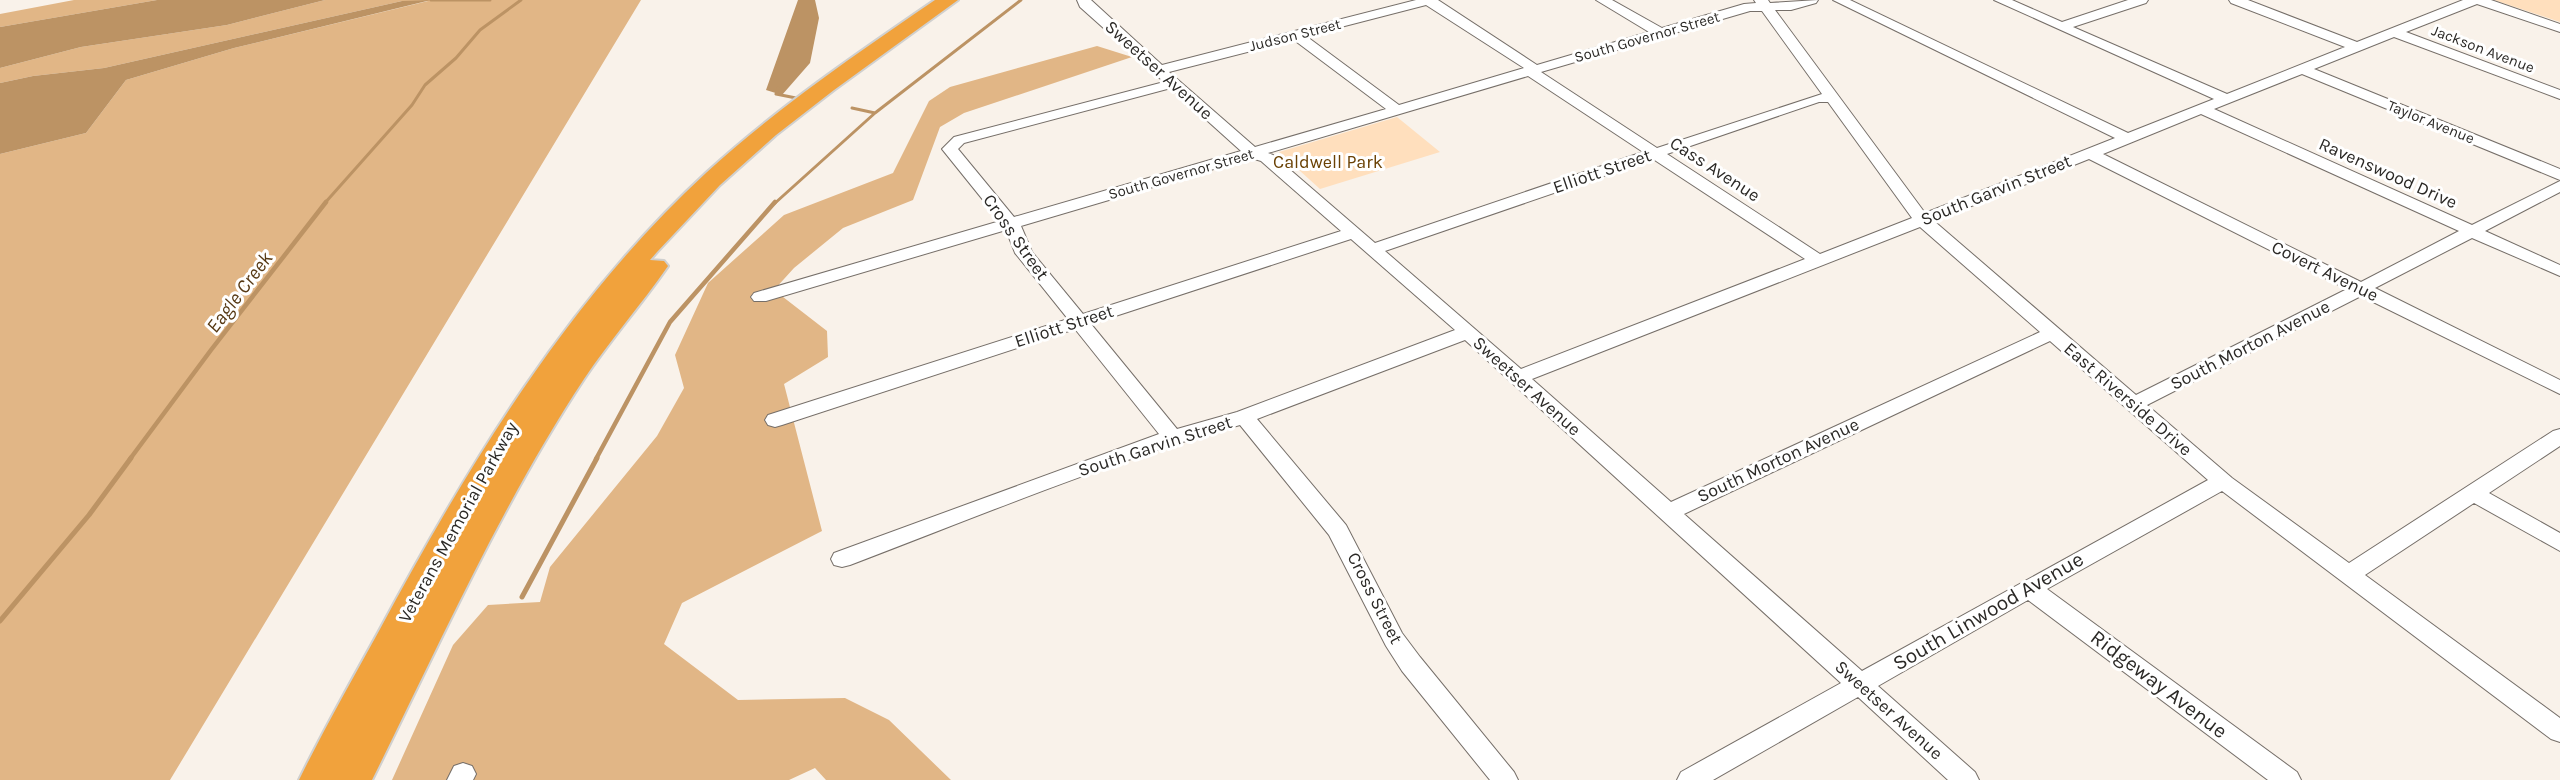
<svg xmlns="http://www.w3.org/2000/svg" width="2560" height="780" viewBox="0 0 2560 780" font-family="Karla,sans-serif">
<rect width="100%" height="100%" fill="#f9f2ea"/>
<!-- green -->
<path fill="#ffdfbd" d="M 2494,0 L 2560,0 L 2560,22 Z
M 1397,117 L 1440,152 L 1320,189 L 1279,152 Z"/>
<!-- forest -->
<path fill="#e1b686" d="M 74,0 L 157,0 L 0,27 L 0,14 Z
M 325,0 L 641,0 L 170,780 L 0,780 L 0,154 L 86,133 L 126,80 L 234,48 L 428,1 L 402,1 L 104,68 L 33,76 L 0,83 L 0,68 L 81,47 L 227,25 Z
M 1097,46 L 1132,57 L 964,113 L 940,127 L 913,200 L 843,228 L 794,268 L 774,290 L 827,331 L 828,357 L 784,384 L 822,531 L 682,603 L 664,644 L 738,700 L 845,698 L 889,720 L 951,780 L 826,780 L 815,768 L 789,780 L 392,780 L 453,645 L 488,605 L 540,602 L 550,567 L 657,436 L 684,388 L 675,355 L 708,283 L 784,215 L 893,173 L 929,101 L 950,87 Z"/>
<!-- water -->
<path fill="#bc9364" d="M 157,0 L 325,0 L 227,25 L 81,47 L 0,68 L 0,27 Z
M 431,0 L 234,48 L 126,80 L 86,133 L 0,154 L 0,83 L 33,76 L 104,68 L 402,1 Z
M 798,0 L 815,0 L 819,18 L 810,63 L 782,95 L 766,90 Z"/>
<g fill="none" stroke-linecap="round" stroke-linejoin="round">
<!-- stream-far2 -->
<path stroke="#bc9364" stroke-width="3" d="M 431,0 L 490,0
M 778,88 L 776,94 L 796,98
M 852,108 L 875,113
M 324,204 L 412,105 L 425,85 L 456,58 L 480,30 L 521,0
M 774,204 L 875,113 L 1021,0"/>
<!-- stream-far1 -->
<path stroke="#bc9364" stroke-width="4.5" d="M 130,459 L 211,350 L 326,202
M 596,459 L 670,322 L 775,202"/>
<!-- stream -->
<path stroke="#bc9364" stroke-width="5" d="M 522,597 L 597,458
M 0,621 L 89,515 L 131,458"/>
<defs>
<path id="minor" d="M 1077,0 L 1091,0 L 1162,65 L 1416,0 L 1438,0 L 1537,65 L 1649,32 L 1596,0 L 1612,0 L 1662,28 L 1744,4 L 1756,3 L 1754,0 L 1768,0 L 1770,3 L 1818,0 L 1816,3 L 1791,10 L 1775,10 L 1925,213 L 2115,138 L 1833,0 L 1850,0 L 2128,133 L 2214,99 L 1994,0 L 2012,0 L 2062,22 L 2128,0 L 2148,0 L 2146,3 L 2073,27 L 2227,94 L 2345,47 L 2231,3 L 2229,0 L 2248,0 L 2357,42 L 2463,0 L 2491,0 L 2560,24 L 2560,32 L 2477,4 L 2406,32 L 2560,90 L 2560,99 L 2394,37 L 2314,69 L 2560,169 L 2560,180 L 2302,74 L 2214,109 L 2472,225 L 2560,181 L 2560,192 L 2485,231 L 2560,265 L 2560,276 L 2472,238 L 2375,288 L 2560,380 L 2560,394 L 2361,296 L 2147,405 L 2232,478 L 2349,563 L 2553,431 L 2560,429 L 2560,446 L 2489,493 L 2560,533 L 2560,551 L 2474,503 L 2365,575 L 2560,718 L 2560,742 L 2551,739 L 2222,491 L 2047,589 L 2297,772 L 2301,780 L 2268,780 L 2028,600 L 1878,686 L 1975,772 L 1979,780 L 1948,780 L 1858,697 L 1713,780 L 1677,780 L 1681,772 L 1841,683 L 1465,340 L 1257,419 L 1346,525 L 1402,633 L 1420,657 L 1514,772 L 1518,780 L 1490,780 L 1402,671 L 1386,646 L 1329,535 L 1240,425 C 1107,462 979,516 850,565 L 842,567 L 834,565 L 831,559 L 834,553 L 1159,434 L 1075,329 L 782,425 L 775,427 L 768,425 L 765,420 L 768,415 L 1068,319 L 1015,253 L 1006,230 L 766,301 L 754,301 L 751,297 L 754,293 L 1000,221 L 942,149 L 954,137 L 1164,82 L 1080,7 ZM 1426,5 L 1524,68 L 1399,105 L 1306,36 ZM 1750,11 L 1762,11 L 1822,94 L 1657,148 L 1541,72 ZM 1294,40 L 1386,109 L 1255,147 L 1169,72 ZM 1528,76 L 1643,152 L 1375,243 L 1273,155 L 1268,153 ZM 1171,88 L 1241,151 L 1014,217 L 958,149 L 964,143 ZM 1819,102 L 1828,102 L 1912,218 L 1820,254 L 1667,154 ZM 2201,114 L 2459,231 L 2361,282 L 2103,154 ZM 1251,158 L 1261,161 L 1341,231 L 1083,314 L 1032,252 L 1021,226 ZM 1653,159 L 1805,259 L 1521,369 L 1385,251 ZM 2089,159 L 2347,289 L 2136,395 L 1934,221 ZM 1920,227 L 2040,332 L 1671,502 L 1532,379 ZM 1351,239 L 1455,330 L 1237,412 L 1177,429 L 1091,324 ZM 2050,341 L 2208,480 L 1862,671 L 1684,514 Z
M 463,763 L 472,766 L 476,774 L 473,780 L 447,780 L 454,766 Z"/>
<path id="highway" d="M 935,0 L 958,0 L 834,90 L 776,135 L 720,185 L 657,252 L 650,260 L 664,261 L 668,266 C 641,305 610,340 584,379 C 501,505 439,645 372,780 L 299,780 C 324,729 352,680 379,631 C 468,466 567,301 706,173 C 777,108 856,54 935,0 Z"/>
</defs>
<!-- minor casing -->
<use href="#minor" stroke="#766f69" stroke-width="2"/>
<!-- highway casing -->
<use href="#highway" stroke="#d0d0cf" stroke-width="4"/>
<!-- minor -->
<use href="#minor" fill="#fff" fill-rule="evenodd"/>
<!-- highway -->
<use href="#highway" fill="#f1a23c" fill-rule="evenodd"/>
</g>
<g text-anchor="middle" stroke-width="6" stroke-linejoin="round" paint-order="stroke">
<!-- far-street labels -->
<g font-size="15" fill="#2b2926" stroke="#fff">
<text transform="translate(1295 35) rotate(-14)" y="5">Judson Street</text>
<text transform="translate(1647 37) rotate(-16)" y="5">South Governor Street</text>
<text transform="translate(2483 49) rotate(21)" y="5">Jackson Avenue</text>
<text transform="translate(2431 122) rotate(22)" y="5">Taylor Avenue</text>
<text transform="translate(1181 174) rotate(-16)" y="5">South Governor Street</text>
</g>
<!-- street labels -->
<g font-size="18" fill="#2b2926" stroke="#fff">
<text transform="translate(1159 70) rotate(42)" y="6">Sweetser Avenue</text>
<text transform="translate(1715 169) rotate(33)" y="6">Cass Avenue</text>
<text transform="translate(1602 171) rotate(-19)" y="6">Elliott Street</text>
<text transform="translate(2388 173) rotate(24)" y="6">Ravenswood Drive</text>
<text transform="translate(1996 190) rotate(-22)" y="6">South Garvin Street</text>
<text transform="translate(1016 237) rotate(55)" y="6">Cross Street</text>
<text transform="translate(2325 271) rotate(26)" y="6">Covert Avenue</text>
<text transform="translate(1064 326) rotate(-18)" y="6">Elliott Street</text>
<text transform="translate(2250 345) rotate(-27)" y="6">South Morton Avenue</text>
<text transform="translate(1527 386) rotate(42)" y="6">Sweetser Avenue</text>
<text transform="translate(2128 399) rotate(41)" y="6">East Riverside Drive</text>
<text transform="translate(1155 446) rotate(-18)" y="6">South Garvin Street</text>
<text transform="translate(1778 460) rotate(-25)" y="6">South Morton Avenue</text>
<text transform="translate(458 522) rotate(-61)" y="6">Veterans Memorial Parkway</text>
<text transform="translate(1375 598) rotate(63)" y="6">Cross Street</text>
<text transform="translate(1889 710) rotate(42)" y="6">Sweetser Avenue</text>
</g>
<!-- park labels -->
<g font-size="18" fill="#6a4104" stroke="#fff">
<text x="1328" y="168">Caldwell Park</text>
</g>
<!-- water labels -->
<g font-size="20" font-style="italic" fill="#573914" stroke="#fff">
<text transform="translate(239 292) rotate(-53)" y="7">Eagle Creek</text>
</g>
<!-- near-street labels -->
<g font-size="21" fill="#2b2926" stroke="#fff">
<text transform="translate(1988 611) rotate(-30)" y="7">South Linwood Avenue</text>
<text transform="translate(2159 684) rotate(37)" y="7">Ridgeway Avenue</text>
</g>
</g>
</svg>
